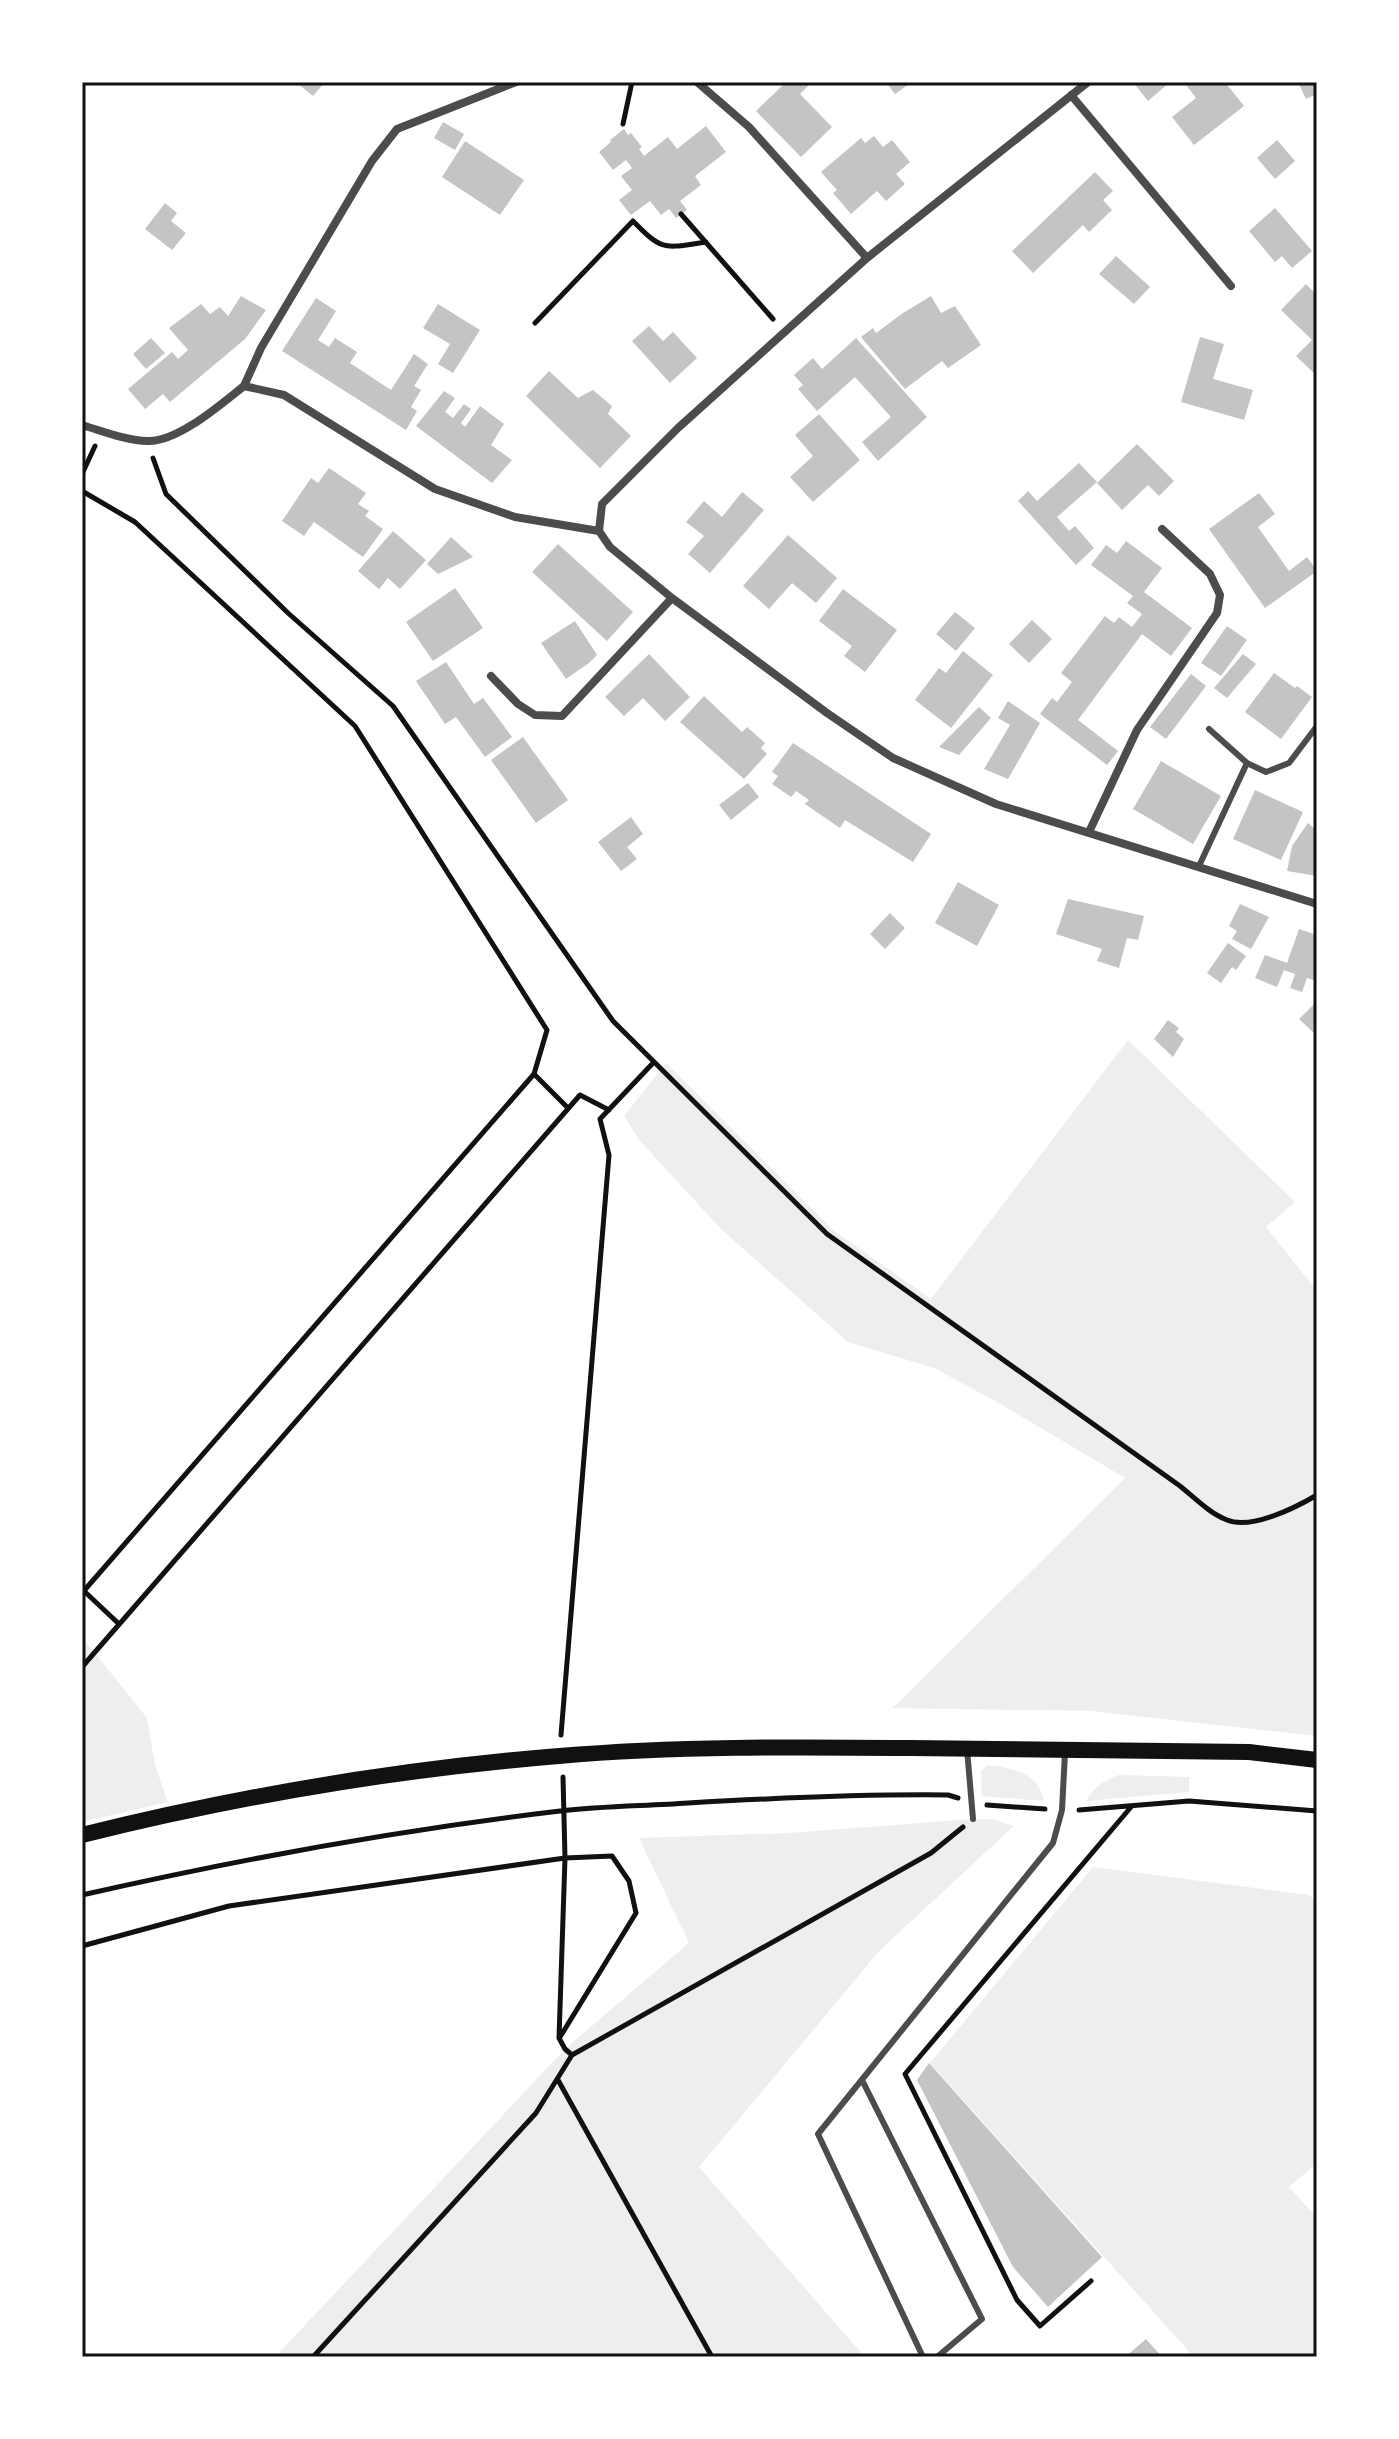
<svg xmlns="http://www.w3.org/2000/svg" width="1399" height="2439" viewBox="0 0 1399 2439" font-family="'Noto Sans',sans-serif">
<rect width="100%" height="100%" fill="#fff"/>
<!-- green -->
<path fill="#eee" d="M 1128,1040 L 1295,1202 L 1266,1227 L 1317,1291 L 1317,1736 L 1091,1711 L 893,1708 L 1125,1478 L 997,1402 L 934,1368 L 848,1342 L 721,1229 L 640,1141 L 624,1116 L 666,1063 L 833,1230 L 931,1299 Z
M 82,1637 L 147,1718 L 155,1765 L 168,1802 L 82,1822 Z
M 987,1765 C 1012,1768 1039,1773 1044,1801 L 982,1796 L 981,1772 Z
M 1119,1775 L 1189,1777 L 1189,1792 L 1086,1801 C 1095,1786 1103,1781 1119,1775 Z
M 973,1819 L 992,1819 L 1014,1826 L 880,1950 L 699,2167 L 865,2357 L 275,2357 L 565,2049 L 689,1943 L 639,1838 L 789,1833 Z
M 1093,1867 L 1309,1895 L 1317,1901 L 1317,2163 L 1289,2187 L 1317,2218 L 1317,2357 L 1194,2357 L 930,2063 Z"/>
<!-- building -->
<path fill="#c4c4c4" d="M 296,82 L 325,82 L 313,96 Z
M 786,82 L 790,84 L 793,82 L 806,82 L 809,85 L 800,94 L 832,127 L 801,157 L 756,111 Z
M 886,82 L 912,82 L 895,94 Z
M 1133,82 L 1170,82 L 1148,101 Z
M 1184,82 L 1225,82 L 1244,106 L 1194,145 L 1172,117 L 1196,98 Z
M 1298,82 L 1317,82 L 1317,94 L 1306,99 Z
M 443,122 L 464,134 L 455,150 L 434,138 Z
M 706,126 L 726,152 L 695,176 L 701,185 L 680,201 L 687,210 L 676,218 L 669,209 L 661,215 L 650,201 L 631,215 L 619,200 L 632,190 L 621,176 L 632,168 L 626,160 L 613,170 L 599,152 L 611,142 L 610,140 L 624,129 L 628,135 L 631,133 L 642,147 L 639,149 L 644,156 L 668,137 L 677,149 Z
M 874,136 L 883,147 L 892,140 L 910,162 L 896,174 L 905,184 L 886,201 L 877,191 L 851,214 L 833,193 L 837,190 L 821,172 L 861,138 L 865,143 Z
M 1277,140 L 1295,161 L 1275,179 L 1257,158 Z
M 465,141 L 524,180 L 500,215 L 442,177 Z
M 1095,172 L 1113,191 L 1103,200 L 1112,210 L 1089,232 L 1083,225 L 1033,273 L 1012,251 Z
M 165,203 L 177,213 L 171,221 L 186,233 L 172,250 L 145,229 Z
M 1275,208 L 1312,251 L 1292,268 L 1282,256 L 1275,262 L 1249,231 Z
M 1116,256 L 1150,287 L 1134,304 L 1099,274 Z
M 1306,284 L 1317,295 L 1317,376 L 1296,356 L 1312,340 L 1281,310 Z
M 241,296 L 266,310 L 245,339 L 170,402 L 163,394 L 145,409 L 128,389 L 172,352 L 178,359 L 188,350 L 169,328 L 201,304 L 210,314 L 220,307 L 228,316 Z
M 931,296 L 941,313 L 955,306 L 981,345 L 948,368 L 942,361 L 905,389 L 861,337 L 873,328 L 876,333 L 903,313 Z
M 316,298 L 336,311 L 318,340 L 329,347 L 335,338 L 357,352 L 350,363 L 391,390 L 414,354 L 428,364 L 414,386 L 421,390 L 411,407 L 417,411 L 406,430 L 282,351 Z
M 438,304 L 480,330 L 453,373 L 438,364 L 450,344 L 423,328 Z
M 649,326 L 663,341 L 673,332 L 697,358 L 670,383 L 632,341 Z
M 1200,337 L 1224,344 L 1213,379 L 1253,390 L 1244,420 L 1181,402 Z
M 151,338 L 165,353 L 146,369 L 133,354 Z
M 856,338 L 927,417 L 878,461 L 862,442 L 891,417 L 855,377 L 817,411 L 798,389 L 803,385 L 794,375 L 813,358 L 822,369 Z
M 549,371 L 578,398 L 593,390 L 612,406 L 608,414 L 631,436 L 600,468 L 526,396 Z
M 444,391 L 455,398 L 445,412 L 453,418 L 464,404 L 471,409 L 461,423 L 465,427 L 480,406 L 504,424 L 491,445 L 512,460 L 492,483 L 416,426 Z
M 819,414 L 860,460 L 813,502 L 790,477 L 813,456 L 795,435 Z
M 1137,444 L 1174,481 L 1159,496 L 1148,485 L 1122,510 L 1097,483 Z
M 1079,463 L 1097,482 L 1057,517 L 1069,531 L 1075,526 L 1094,548 L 1076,565 L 1018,501 L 1028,491 L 1037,501 Z
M 329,468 L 366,493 L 358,504 L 369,511 L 365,516 L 383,529 L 363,557 L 314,522 L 304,536 L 282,521 L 311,478 L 318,483 Z
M 742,492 L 764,510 L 710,573 L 688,554 L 704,536 L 686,522 L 704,501 L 722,517 Z
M 1259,493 L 1275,514 L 1258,527 L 1289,571 L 1307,557 L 1317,571 L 1265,608 L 1209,529 Z
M 393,531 L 426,560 L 400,589 L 388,578 L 379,589 L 358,571 Z
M 788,535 L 837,578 L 816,603 L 792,583 L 769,609 L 743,586 Z
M 451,537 L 473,557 L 438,574 L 427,564 Z
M 1126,541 L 1162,568 L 1144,592 L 1192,628 L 1171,656 L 1142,634 L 1078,720 L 1118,751 L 1107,765 L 1040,714 L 1052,698 L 1057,702 L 1072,682 L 1061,673 L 1105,616 L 1114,623 L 1119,617 L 1132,627 L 1142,614 L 1127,603 L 1133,596 L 1091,565 L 1106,545 L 1117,553 Z
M 558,544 L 633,612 L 607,641 L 532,572 Z
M 455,588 L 483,628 L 433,661 L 406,622 Z
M 843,589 L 897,630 L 865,672 L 844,656 L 852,646 L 819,621 Z
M 955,612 L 975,628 L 956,651 L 936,634 Z
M 1032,620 L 1052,639 L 1029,663 L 1009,644 Z
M 575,621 L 597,655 L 589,663 L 566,679 L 541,643 Z
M 1227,626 L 1247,640 L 1221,676 L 1201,663 Z
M 963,651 L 993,675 L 951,728 L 915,700 L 939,668 L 946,673 Z
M 649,654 L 690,697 L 665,721 L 643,698 L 624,716 L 605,697 Z
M 1243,654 L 1256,664 L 1227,698 L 1214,688 Z
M 446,662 L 474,704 L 483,698 L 512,737 L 485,757 L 456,717 L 445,724 L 416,681 Z
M 1274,673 L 1295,688 L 1297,686 L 1312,697 L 1281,739 L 1245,712 Z
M 1191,674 L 1206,686 L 1166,739 L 1150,727 Z
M 704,696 L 742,732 L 747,727 L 765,743 L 761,748 L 767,754 L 744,779 L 680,722 Z
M 1008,701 L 1040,723 L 1008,779 L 984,769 L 1010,725 L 998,718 Z
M 979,707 L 991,718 L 959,755 L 939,747 Z
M 523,737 L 568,800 L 536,823 L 491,760 Z
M 793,743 L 931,834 L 913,862 L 845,820 L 840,828 L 805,804 L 809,800 L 796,791 L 791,797 L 772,784 L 778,776 L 772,772 Z
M 1161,761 L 1221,796 L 1193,844 L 1133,809 Z
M 748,783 L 759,797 L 731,820 L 719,805 Z
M 1255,790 L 1303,812 L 1281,860 L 1233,839 Z
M 631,817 L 643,834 L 627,847 L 637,859 L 621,871 L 598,842 Z
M 1308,823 L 1317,831 L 1317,876 L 1287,871 L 1292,846 Z
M 958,882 L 999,905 L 977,946 L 935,923 Z
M 1068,899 L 1144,916 L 1138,940 L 1127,938 L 1119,968 L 1097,961 L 1102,949 L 1056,934 Z
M 1240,904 L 1269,917 L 1251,949 L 1232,939 L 1237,931 L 1229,926 Z
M 890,913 L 905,928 L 885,949 L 870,934 Z
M 1299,929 L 1317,935 L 1317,981 L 1307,978 L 1302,992 L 1290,988 L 1295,974 L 1284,970 L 1277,987 L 1255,978 L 1265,955 L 1287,963 Z
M 1228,943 L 1246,956 L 1236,970 L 1232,967 L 1221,983 L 1207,973 Z
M 1314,1004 L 1317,1007 L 1317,1036 L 1299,1019 Z
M 1168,1020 L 1179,1028 L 1176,1032 L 1184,1039 L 1173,1057 L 1154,1039 Z
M 929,2063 L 1102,2257 L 1048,2307 L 1013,2267 L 917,2080 Z
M 1146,2339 L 1162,2357 L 1125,2357 Z"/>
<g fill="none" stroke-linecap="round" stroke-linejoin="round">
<!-- path -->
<path stroke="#111" stroke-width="5" d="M 623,124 L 632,82
M 681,214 L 773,319
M 535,323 L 633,221 C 663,252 664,248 706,242
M 153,458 L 166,494 L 288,613 L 393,706 L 613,1021 L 827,1234 L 1180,1486 C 1195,1498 1209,1513 1227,1520 C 1251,1530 1295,1508 1317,1495
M 82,474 L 95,446
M 82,491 L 135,522 L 355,726 L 547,1030 L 534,1074 L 82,1593
M 534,1074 L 568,1108
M 84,1591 L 119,1624
M 82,1667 L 580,1095 L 609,1110
M 561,1735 L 609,1155 L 600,1119 L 654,1062
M 563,1777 L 565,1858 L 559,2038 L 565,2049 L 572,2055
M 987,1805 L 1045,1809
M 1079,1810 L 1189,1801 L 1317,1811
M 82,1895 C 240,1859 399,1830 560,1811 C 602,1806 645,1806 688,1803 C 775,1798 861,1794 948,1795 L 958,1798
M 82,1946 L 229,1906 L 565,1858 L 612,1856 L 629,1881 L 636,1913 L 560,2037
M 558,2080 L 712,2357
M 1091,2281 L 1040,2326 L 1017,2300 L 905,2074 L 1131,1807
M 313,2357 L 536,2113 L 572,2055 L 931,1853 L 963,1827"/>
<!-- service -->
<path stroke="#4c4c4c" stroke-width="6" d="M 1209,729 L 1247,763 L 1266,772 L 1289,763 L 1317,726
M 1199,866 L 1247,763
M 967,1749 L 973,1819
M 862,2080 L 982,2319 L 937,2357
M 923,2357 L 818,2134 L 1053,1843 L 1062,1810 L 1065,1753"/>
<!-- minor -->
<path stroke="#4c4c4c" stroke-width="8" d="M 697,82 L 749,127 L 867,258
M 1071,95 L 1231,286
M 244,386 L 261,348 L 372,161 L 397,129 L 516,82
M 82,425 C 102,431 127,441 148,441 C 178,442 221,404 244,386 L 284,395 L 435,489 L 515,517 L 599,531
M 599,531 L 610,547 L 672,598 L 827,713 L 893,758 L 996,804 L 1317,904
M 599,531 L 602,504 L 678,428 L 867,258 L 1088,82
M 491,676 L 518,704 L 535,715 L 562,716 L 672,598
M 1089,832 L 1137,730 L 1217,613 L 1220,595 L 1210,574 L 1162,529"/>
<!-- secondary -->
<path stroke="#111" stroke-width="16" d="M 82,1835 C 239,1796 399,1769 559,1756 C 676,1746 794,1747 910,1748 C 1023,1749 1136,1751 1249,1752 L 1317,1760"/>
</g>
<!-- border -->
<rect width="1399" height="2439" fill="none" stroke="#ffffff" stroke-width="168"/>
<rect x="84" y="84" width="1231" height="2271" fill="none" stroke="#111" stroke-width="3"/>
</svg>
